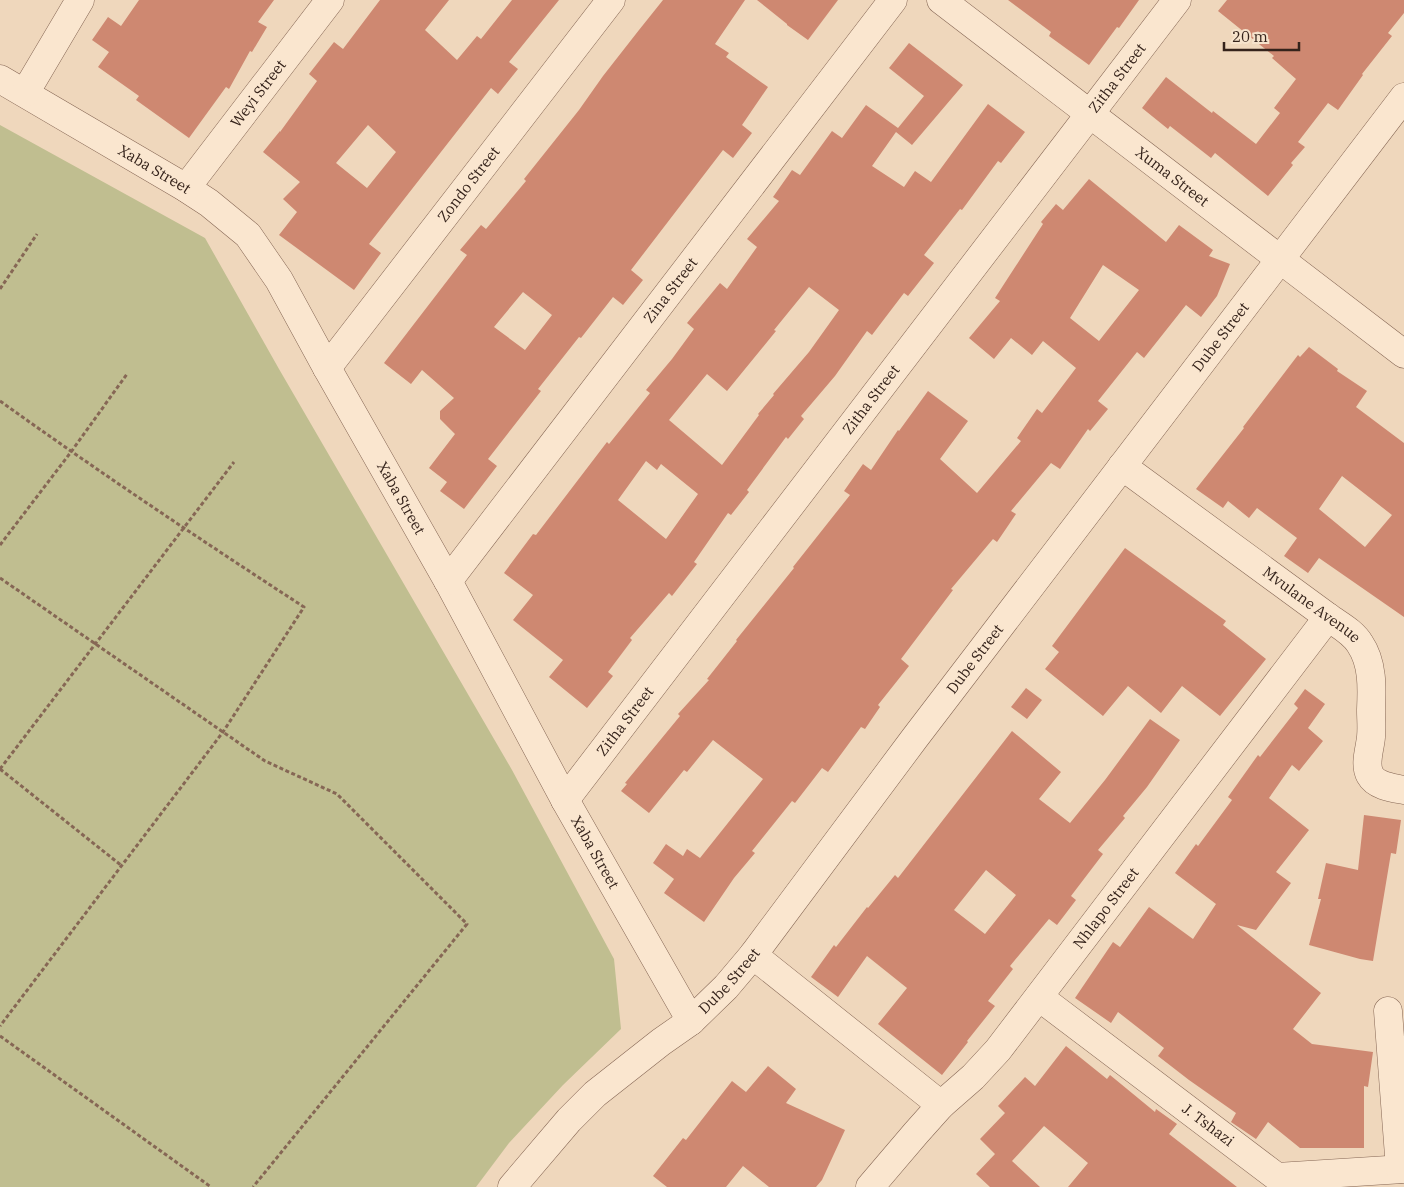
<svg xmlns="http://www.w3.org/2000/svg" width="1404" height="1187" viewBox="0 0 1404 1187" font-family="'IBM Plex Serif',serif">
<rect width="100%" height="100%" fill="#efd7bc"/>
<!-- cemetery -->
<path fill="#c0be90" d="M 0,125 L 205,238 L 279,369 L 512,770 L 614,959 L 621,1029 L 563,1085 L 509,1143 L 476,1187 L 0,1187 Z"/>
<!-- building -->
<path fill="#ce8871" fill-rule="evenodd" d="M 139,0 L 274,0 L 258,22 L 267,27 L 252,52 L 250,51 L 229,89 L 226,87 L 189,138 L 136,100 L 139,96 L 98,67 L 109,52 L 92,40 L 108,17 L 121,26 Z
M 380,0 L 449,0 L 425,30 L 457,60 L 477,36 L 481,39 L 512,0 L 559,0 L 509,62 L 518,69 L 498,94 L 491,88 L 369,244 L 381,253 L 354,290 L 279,235 L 297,212 L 283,199 L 300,182 L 263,152 L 280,131 L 280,132 L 317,81 L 309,74 L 334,42 L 343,49 ZM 368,125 L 396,152 L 367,188 L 336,163 Z
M 663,0 L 745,0 L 715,44 L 729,53 L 726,57 L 768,87 L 742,125 L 752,133 L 733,158 L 723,150 L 631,270 L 643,280 L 623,305 L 613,297 L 581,338 L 579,337 L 538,389 L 541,391 L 488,459 L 497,466 L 464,509 L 440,491 L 447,482 L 429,468 L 455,434 L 440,419 L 440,411 L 454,398 L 422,370 L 411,384 L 384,363 L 467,255 L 460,250 L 481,225 L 486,229 L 526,181 L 524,179 L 579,110 L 603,76 L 639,30 ZM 523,292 L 552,315 L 525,350 L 494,327 Z
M 757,0 L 838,0 L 808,40 L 787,25 L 787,24 Z
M 1008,0 L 1139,0 L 1119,28 L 1117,27 L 1089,65 L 1049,36 L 1051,32 Z
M 1227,0 L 1404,0 L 1404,13 L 1388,33 L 1392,36 L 1362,74 L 1363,75 L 1338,110 L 1328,103 L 1298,142 L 1305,147 L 1291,163 L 1293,165 L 1268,196 L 1215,153 L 1211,158 L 1170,126 L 1168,129 L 1142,108 L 1166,77 L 1212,113 L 1213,111 L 1256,144 L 1280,113 L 1274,108 L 1296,79 L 1272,58 L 1274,56 L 1218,11 Z
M 909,43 L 963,85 L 912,145 L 896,132 L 872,166 L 904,187 L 915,171 L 931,182 L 988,104 L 1025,132 L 1001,163 L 998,161 L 962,210 L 960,209 L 924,255 L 934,263 L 908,296 L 904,293 L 872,335 L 867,331 L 835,376 L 801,416 L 804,419 L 788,439 L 786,437 L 747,490 L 749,492 L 731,515 L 728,513 L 694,562 L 697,564 L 672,596 L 669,593 L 630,638 L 632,640 L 608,672 L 613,676 L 587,708 L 549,677 L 563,660 L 513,620 L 533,595 L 504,573 L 533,534 L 536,535 L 607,442 L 609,444 L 650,393 L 646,390 L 672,359 L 694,329 L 687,323 L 720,283 L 727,289 L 757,247 L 747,239 L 779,201 L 773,197 L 792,170 L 800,175 L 832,131 L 842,138 L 866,105 L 898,128 L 924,96 L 889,68 ZM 809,287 L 839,310 L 809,352 L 773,394 L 774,395 L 758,414 L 759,415 L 722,465 L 669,420 L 707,374 L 727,391 L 776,331 L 774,330 ZM 646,461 L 657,470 L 661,464 L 698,494 L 666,539 L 618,500 Z
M 1089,179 L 1166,242 L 1179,225 L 1213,250 L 1209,256 L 1230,264 L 1217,296 L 1201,317 L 1186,305 L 1144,358 L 1137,352 L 1098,401 L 1108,409 L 1090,431 L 1088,429 L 1060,469 L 1051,463 L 1011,511 L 1016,514 L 997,542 L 993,539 L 951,589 L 953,590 L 901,659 L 909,666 L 878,705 L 880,707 L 865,729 L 861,727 L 828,772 L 822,768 L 795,803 L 792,801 L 752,851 L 755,853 L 734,878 L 704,922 L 664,893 L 674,879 L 653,863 L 666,844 L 683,856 L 687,849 L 700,858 L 763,779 L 713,740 L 687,772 L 684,770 L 649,813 L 621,791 L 627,784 L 625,783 L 680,716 L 678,714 L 709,680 L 707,679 L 737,641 L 736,640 L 794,568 L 793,567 L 850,495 L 844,491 L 863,464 L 871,470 L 898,430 L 899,431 L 928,391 L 968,421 L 940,459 L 977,493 L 1021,441 L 1017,438 L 1037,409 L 1042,413 L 1076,368 L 1043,341 L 1032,355 L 1011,338 L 994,359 L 969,338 L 1000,301 L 995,298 L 1043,224 L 1041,222 L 1056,204 L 1063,210 ZM 1103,265 L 1139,290 L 1099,341 L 1070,318 Z
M 1309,347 L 1338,369 L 1337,371 L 1367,391 L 1356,407 L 1404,443 L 1404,617 L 1319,558 L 1308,573 L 1284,556 L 1297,538 L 1257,508 L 1249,518 L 1228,501 L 1223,508 L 1196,489 L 1244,428 L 1243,427 L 1298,355 L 1300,357 ZM 1342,476 L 1392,515 L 1365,547 L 1319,509 Z
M 1125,548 L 1226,621 L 1223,625 L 1266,659 L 1220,716 L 1182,686 L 1161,713 L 1128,686 L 1103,716 L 1045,669 L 1059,652 L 1052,646 Z
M 1026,688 L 1042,700 L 1027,719 L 1011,707 Z
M 1305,689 L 1325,704 L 1308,728 L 1323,741 L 1299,771 L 1292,765 L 1269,798 L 1309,830 L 1276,872 L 1291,883 L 1256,930 L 1237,925 L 1321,993 L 1293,1029 L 1312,1044 L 1373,1052 L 1368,1087 L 1364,1086 L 1364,1148 L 1300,1148 L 1268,1122 L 1256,1139 L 1231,1122 L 1236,1113 L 1189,1080 L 1158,1056 L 1164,1048 L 1118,1012 L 1111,1023 L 1075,998 L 1113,942 L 1120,947 L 1149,907 L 1193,939 L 1216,904 L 1175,873 L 1196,844 L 1198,846 L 1232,800 L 1228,797 L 1258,755 L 1260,757 L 1298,708 L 1294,704 Z
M 1150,719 L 1180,740 L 1147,787 L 1123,816 L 1125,818 L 1098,850 L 1103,854 L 1071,896 L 1076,900 L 1057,925 L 1049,919 L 1010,966 L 1013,969 L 988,1001 L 995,1006 L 967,1041 L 968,1042 L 942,1075 L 878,1024 L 907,988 L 867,956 L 838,997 L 811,977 L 834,945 L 836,947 L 867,907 L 868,908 L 895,875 L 898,878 L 1012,731 L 1061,772 L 1039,799 L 1070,823 L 1105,780 ZM 986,870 L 1016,895 L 985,934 L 954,910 Z
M 1364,815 L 1401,820 L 1396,854 L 1391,853 L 1373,961 L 1360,959 L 1309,945 L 1321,899 L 1318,899 L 1326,863 L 1358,870 Z
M 1066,1046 L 1107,1079 L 1110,1075 L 1155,1112 L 1156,1109 L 1177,1124 L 1169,1134 L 1237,1187 L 1068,1187 L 1088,1163 L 1044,1126 L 1012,1161 L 1040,1187 L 990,1187 L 976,1174 L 995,1154 L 980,1139 L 1005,1113 L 998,1106 L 1025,1077 L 1035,1086 Z
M 768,1066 L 796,1089 L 786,1103 L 845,1130 L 822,1180 L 816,1187 L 769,1187 L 743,1166 L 726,1187 L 667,1187 L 653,1176 L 683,1138 L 686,1140 L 732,1081 L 746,1092 Z"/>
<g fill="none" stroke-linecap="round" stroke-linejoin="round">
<defs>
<g id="minor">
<path id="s1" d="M 941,0 L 1404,354"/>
<path id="s2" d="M 0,79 L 186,188 L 209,203 L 248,235 L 279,280 L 327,368 L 448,581 L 565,800 L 691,1021"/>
<path d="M 25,93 L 80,0"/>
<path id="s3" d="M 186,188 L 330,0"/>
<path id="s4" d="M 327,368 L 611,0"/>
<path id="s5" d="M 1122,466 L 1328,617 C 1339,625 1353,632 1360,644 C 1373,663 1372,688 1371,710 C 1371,719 1372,728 1371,737 C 1370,749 1364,764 1370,775 C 1376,786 1393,788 1404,790"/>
<path id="s6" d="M 448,581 L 893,0"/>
<path id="s7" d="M 565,800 L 1177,0"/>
<path d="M 753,955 L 941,1105"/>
<path id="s8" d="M 1039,997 L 1277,1177 L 1404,1169"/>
<path d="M 1388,1011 L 1400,1169"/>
<path id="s9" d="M 870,1187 L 916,1133 L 941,1105 L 973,1077 L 998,1050 L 1328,617"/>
</g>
<g id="tertiary">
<path id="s10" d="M 512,1187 L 569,1120 L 595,1094 L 661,1042 L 691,1021 L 726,987 L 753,955 L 914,739 L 1404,97"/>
</g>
</defs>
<!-- minor casing -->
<use href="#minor" stroke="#866755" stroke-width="29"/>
<!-- tertiary casing -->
<use href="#tertiary" stroke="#866755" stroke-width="29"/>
<!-- path -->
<path stroke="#866755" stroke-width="3" stroke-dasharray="4 2.5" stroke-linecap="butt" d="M 0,289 L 37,234
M 0,401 C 99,472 201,540 304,607 L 223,732 L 0,1026
M 0,545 L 71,452 L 127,374
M 0,578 L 265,761 L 337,794 L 467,924 L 253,1187
M 0,769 L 234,462
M 0,769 L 122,866
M 0,1036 L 211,1187"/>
<!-- minor -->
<use href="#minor" stroke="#fae6cf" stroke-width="28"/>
<!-- tertiary -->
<use href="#tertiary" stroke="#fae6cf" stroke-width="28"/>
</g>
<g text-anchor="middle" stroke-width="4.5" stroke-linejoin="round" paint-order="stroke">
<!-- street labels -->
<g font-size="15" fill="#35231b" stroke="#f6e3cc">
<text dy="5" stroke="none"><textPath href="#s7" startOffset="909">Zitha Street</textPath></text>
<text dy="5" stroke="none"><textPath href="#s3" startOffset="119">Weyi Street</textPath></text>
<text dy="5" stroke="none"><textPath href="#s2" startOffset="179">Xaba Street</textPath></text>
<text dy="5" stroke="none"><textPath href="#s1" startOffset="291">Xuma Street</textPath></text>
<text dy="5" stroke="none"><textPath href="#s4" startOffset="232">Zondo Street</textPath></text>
<text dy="5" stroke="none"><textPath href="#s6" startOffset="366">Zina Street</textPath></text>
<text dy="5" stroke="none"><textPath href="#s10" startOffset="1111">Dube Street</textPath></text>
<text dy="5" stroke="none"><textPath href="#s7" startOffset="504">Zitha Street</textPath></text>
<text dy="5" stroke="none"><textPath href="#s2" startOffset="598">Xaba Street</textPath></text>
<text dy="5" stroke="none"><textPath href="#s5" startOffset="235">Mvulane Avenue</textPath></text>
<text dy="5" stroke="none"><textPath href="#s10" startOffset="706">Dube Street</textPath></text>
<text dy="5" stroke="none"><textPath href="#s7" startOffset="99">Zitha Street</textPath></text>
<text dy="5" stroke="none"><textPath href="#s2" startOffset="1002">Xaba Street</textPath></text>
<text dy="5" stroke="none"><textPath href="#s9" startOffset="366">Nhlapo Street</textPath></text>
<text dy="5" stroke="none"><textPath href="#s10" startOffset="301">Dube Street</textPath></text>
<text dy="5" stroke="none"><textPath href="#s8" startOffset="212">J. Tshazi</textPath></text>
</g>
</g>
<!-- scale -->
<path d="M1224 42v8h75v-8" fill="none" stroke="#35231b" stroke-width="2.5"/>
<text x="1232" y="42" font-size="15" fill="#35231b" stroke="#f6e3cc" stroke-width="4" paint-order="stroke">20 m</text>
</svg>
